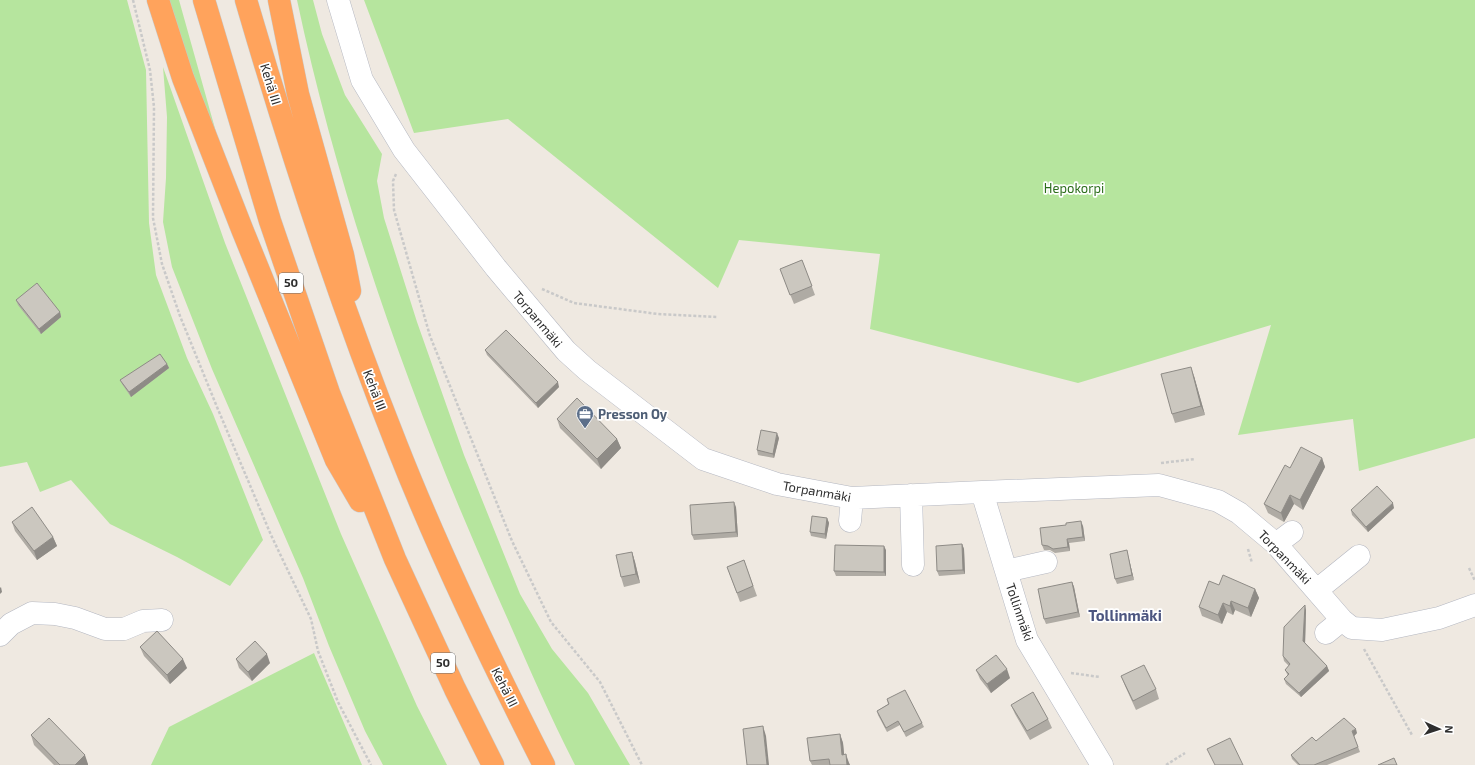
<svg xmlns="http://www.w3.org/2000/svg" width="1475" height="765" viewBox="0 0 1475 765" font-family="'Exo 2',sans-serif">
<rect width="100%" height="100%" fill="#efe9e1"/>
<!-- green -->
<path fill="#b6e59e" d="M 0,0 L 127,0 L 146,70 L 149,223 L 156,275 L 187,358 L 213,414 L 263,540 L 230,586 L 177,557 L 110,524 L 71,480 L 40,492 L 27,462 L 0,467 Z
M 168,0 L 179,0 L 228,175 L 181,46 Z
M 297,0 L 313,0 L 322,34 L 345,95 L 382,154 L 377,181 L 384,218 L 417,322 L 464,455 L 520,594 L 552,649 L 588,693 L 630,765 L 575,765 C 545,707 520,646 493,586 C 410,398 340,202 297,0 Z
M 364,0 L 1475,0 L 1475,438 L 1359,471 L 1353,419 L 1238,435 L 1271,325 L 1078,383 L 870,329 L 880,254 L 739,240 L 718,288 L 508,119 L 414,133 Z
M 163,67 L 225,243 L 341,534 L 417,706 L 447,765 L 383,765 L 365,731 L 329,646 L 303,578 L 212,369 L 172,267 L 163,222 L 166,178 L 167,117 Z
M 314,653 L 362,765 L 151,765 L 169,727 Z"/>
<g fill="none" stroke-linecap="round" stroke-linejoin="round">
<defs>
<path id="minor" d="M 338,0 L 362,80 L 404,150 L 496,268 L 566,351 L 587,370 L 703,459 L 777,484 L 852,498 L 982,492 L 1159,485 L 1218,501 L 1239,513 L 1276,544 L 1342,620 L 1352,628 L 1382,630 L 1439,618 L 1475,605
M 982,492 L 1027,640 L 1102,765
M 911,495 L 913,565
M 850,521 L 852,498
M 1276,544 L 1292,532
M 1006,571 L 1046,562
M 1317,590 L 1359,556
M 1326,633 L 1342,620
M 0,635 L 11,624 L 32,613 L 55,614 L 75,618 L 105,629 L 124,629 L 143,621 L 162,620"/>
<path id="highway" d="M 158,0 L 183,78 L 242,229 L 336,460 L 360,501
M 204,0 L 270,221 L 329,393 L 395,559 L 455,689 L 493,765
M 246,0 C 290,151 339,300 397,446 C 440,555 491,661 544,765
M 279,0 L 298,94 L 343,255 L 350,291"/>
</defs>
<!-- minor casing -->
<use href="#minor" stroke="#b4b7c1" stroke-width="23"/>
<!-- highway casing -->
<use href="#highway" stroke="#c9c9c9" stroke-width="23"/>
<!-- path -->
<path stroke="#c9c9c9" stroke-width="2.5" stroke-dasharray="3 2" stroke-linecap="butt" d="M 133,0 L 150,70 L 154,107 L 153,218 L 162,264 L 180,316 L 217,407 L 271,535 L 311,619 L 318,651 L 338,702 L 371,765
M 396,174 L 393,181 L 394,210 L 430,336 L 512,541 L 551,622 L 600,682 L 642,765
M 542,289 L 574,303 L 658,314 L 718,317
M 1161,463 L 1195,459
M 1248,549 L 1252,563
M 1469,568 L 1475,581
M 1364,649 L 1412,735
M 1071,673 L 1100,677
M 1166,765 L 1185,753"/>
<!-- minor -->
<use href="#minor" stroke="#fff" stroke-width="22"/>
<!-- highway -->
<use href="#highway" stroke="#ffa35c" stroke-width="22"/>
</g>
<!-- wall -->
<path fill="#afaba4" d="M 802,260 L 815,295 L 794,304 L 780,269 Z
M 16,300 L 60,312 L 61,317 L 41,334 L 18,305 Z
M 485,350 L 559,387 L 538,408 L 487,355 Z
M 167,364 L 169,368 L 131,397 L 122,384 L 120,380 Z
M 1194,376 L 1205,415 L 1175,423 L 1172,414 Z
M 557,419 L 617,439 L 621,448 L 601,469 L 560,428 Z
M 779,438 L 774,458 L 758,455 L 757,450 Z
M 1322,458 L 1325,467 L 1303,510 L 1294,504 L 1284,522 L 1268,513 L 1264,504 L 1290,468 Z
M 736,507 L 738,537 L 694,540 L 692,535 Z
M 1394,508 L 1368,532 L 1352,515 L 1351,510 Z
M 827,518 L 829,523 L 826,539 L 811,536 L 810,532 Z
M 12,522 L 53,537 L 57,546 L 37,560 L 15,531 Z
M 1083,526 L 1085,541 L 1069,543 L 1070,551 L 1055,553 L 1050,550 L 1044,550 L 1042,545 Z
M 962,544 L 964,549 L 965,574 L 939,576 L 937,571 Z
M 886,550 L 886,576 L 836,576 L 834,571 Z
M 1127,550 L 1128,555 L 1134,580 L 1117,584 L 1115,579 Z
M 632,552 L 635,562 L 640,583 L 624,587 L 621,577 Z
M 744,560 L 757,596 L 740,602 L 727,567 Z
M 1072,582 L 1074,587 L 1080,617 L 1046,624 L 1044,619 Z
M 1219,585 L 1255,589 L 1259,598 L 1251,617 L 1235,610 L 1233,615 L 1227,612 L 1222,624 L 1202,616 L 1199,607 Z
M 1306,610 L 1305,643 L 1327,666 L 1329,671 L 1301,697 L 1286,684 L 1284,679 L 1288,676 L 1285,670 L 1289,666 L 1284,661 L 1283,656 Z
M 140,647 L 187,668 L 170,684 L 144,656 Z
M 236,659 L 270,663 L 252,681 L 239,668 Z
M 976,670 L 1010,678 L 991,693 L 980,679 Z
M 1121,676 L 1156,689 L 1159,699 L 1136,710 L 1125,686 Z
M 887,699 L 922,723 L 924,727 L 906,737 L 900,725 L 887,732 L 878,715 L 877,711 L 888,704 Z
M 1011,705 L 1048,719 L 1052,728 L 1030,740 L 1015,714 Z
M 1357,733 L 1354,736 L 1360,752 L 1327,765 L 1298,765 L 1292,759 L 1291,755 L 1316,741 Z
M 840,734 L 843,743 L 844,754 L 849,763 L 850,765 L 812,765 L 810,761 Z
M 31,735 L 88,764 L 88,765 L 54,765 L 34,745 Z"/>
<!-- shaded-wall -->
<path fill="#8e8b86" d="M 60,312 L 61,317 L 41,334 L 39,329 Z
M 167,364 L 169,368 L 131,397 L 129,392 Z
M 1191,367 L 1194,376 L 1205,415 L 1201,406 Z
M 558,382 L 559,387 L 538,408 L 536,403 Z
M 777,433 L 779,438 L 774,458 L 773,454 Z
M 617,439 L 621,448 L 601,469 L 597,459 Z
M 1322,458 L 1325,467 L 1303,510 L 1300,500 Z
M 1290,495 L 1294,504 L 1284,522 L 1281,513 Z
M 734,502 L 736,507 L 738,537 L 736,532 Z
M 1393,503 L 1394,508 L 1368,532 L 1366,527 Z
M 827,518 L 829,523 L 826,539 L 825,534 Z
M 1081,521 L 1083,526 L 1085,541 L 1083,537 Z
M 53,537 L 57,546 L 37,560 L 34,551 Z
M 1067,539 L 1069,543 L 1070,551 L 1068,547 Z
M 962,544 L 964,549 L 965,574 L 963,570 Z
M 884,546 L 886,550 L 886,576 L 884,572 Z
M 1127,550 L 1128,555 L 1134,580 L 1132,575 Z
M 632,552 L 635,562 L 640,583 L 636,574 Z
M 1072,582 L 1074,587 L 1080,617 L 1078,612 Z
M 1,587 L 2,592 L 0,594 L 0,588 Z
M 1255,589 L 1259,598 L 1251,617 L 1248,608 Z
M 1231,601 L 1235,610 L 1233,615 L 1230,606 Z
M 1223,603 L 1227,612 L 1222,624 L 1218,615 Z
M 1305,605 L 1306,610 L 1305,646 L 1303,641 Z
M 267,654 L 270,663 L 252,681 L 248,672 Z
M 183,659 L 187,668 L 170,684 L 167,675 Z
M 1327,666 L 1329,671 L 1301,697 L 1299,693 Z
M 1007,669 L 1010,678 L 991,693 L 987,684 Z
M 763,726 L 766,736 L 769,765 L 767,765 Z
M 1356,729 L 1357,733 L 1354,736 L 1352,731 Z
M 840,734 L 843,743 L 845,764 L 842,755 Z
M 846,754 L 849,763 L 850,765 L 847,765 Z
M 85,755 L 88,764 L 88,765 L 75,765 Z"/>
<!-- building -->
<path fill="#cbc7bf" stroke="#8e8b86" d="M 802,260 L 812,286 L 790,295 L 780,269 Z
M 37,283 L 60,312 L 39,329 L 16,300 Z
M 506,330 L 558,382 L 536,403 L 485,350 Z
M 160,354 L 167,364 L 129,392 L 120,380 Z
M 1191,367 L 1201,406 L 1172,414 L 1161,374 Z
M 577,398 L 617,439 L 597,459 L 557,419 Z
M 761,430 L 777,433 L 773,454 L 757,450 Z
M 1301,447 L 1322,458 L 1300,500 L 1290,495 L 1281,513 L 1264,504 L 1285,465 L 1290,468 Z
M 1377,486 L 1393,503 L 1366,527 L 1351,510 Z
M 734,502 L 736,532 L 692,535 L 690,505 Z
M 32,507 L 53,537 L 34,551 L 12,522 Z
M 812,516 L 827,518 L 825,534 L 810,532 Z
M 1081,521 L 1083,537 L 1067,539 L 1068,547 L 1053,549 L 1048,546 L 1042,545 L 1040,528 L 1066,525 L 1066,523 Z
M 962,544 L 963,570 L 937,571 L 936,546 Z
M 835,545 L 884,546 L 884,572 L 834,571 Z
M 1127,550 L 1132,575 L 1115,579 L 1110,554 Z
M 632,552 L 636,574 L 621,577 L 616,555 Z
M 744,560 L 753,586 L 737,593 L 727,567 Z
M 1223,575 L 1255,589 L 1248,608 L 1231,601 L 1230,606 L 1223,603 L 1218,615 L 1199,607 L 1209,581 L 1219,585 Z
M 1072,582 L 1078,612 L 1044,619 L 1038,589 Z
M 1305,605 L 1303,641 L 1327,666 L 1299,693 L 1284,679 L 1289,674 L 1285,670 L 1290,664 L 1283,656 L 1284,627 Z
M 157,631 L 183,659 L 167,675 L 140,647 Z
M 255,641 L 267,654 L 248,672 L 236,659 Z
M 996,655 L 1007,669 L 987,684 L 976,670 Z
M 1144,665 L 1156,689 L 1133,701 L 1121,676 Z
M 905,690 L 922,723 L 904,732 L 898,721 L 886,728 L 877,711 L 889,704 L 887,699 Z
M 1033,692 L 1048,719 L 1027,731 L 1011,705 Z
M 49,718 L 85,755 L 75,765 L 60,765 L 31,735 Z
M 1344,718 L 1356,729 L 1352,731 L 1358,747 L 1314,765 L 1300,765 L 1291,755 L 1312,737 L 1316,741 Z
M 763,726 L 767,765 L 747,765 L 743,729 Z
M 840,734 L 842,755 L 846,754 L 847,765 L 830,765 L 829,759 L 810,761 L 807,738 Z
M 1230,738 L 1243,765 L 1215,765 L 1207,749 Z
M 1394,758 L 1397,765 L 1378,765 Z"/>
<!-- icons -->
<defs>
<symbol id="office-pin" viewBox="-11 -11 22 30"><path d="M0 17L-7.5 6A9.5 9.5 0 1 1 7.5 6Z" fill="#5c6f8a" stroke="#fff"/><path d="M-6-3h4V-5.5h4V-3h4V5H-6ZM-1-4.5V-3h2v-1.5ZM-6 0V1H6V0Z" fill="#fff"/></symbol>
</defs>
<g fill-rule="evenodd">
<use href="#office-pin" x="575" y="404" width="20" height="27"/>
</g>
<g text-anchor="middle" stroke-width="3.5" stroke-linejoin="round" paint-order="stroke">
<!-- shield labels -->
<g fill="#fff" stroke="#6d6d6d" stroke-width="1">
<rect x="279" y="273" width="24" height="20" rx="3"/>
<rect x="431" y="653" width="24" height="20" rx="3"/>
</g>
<g font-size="12" font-weight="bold" fill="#2e2e2e">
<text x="291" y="287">50</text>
<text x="443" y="667">50</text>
</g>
<!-- street labels -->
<g font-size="13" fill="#2e2e2e" stroke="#fff">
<text transform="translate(271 84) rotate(73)" y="5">Kehä III</text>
<text transform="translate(538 319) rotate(50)" y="5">Torpanmäki</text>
<text transform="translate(375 390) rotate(69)" y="5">Kehä III</text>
<text transform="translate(817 491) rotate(10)" y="5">Torpanmäki</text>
<text transform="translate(1285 557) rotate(46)" y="5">Torpanmäki</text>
<text transform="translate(1020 612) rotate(71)" y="5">Tollinmäki</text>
<text transform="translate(505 687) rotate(63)" y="5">Kehä III</text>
</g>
<!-- park labels -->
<g font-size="13" fill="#2c6e1b" stroke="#fff">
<text x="1074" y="193">Hepokorpi</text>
</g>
<!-- service labels -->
<g font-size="13" font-weight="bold" fill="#4e5e75" stroke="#fff" text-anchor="start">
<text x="598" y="419">Presson Oy</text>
</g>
<!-- quarter labels -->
<g font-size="15" font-weight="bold" fill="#4d5680" stroke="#fff">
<text x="1125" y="621">Tollinmäki</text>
</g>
</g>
<!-- north arrow -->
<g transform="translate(1439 729) rotate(93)" stroke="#ffffff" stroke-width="3" paint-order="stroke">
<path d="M0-3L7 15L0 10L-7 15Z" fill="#2e2e2e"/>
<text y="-6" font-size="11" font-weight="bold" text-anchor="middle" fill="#2e2e2e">N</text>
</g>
</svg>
